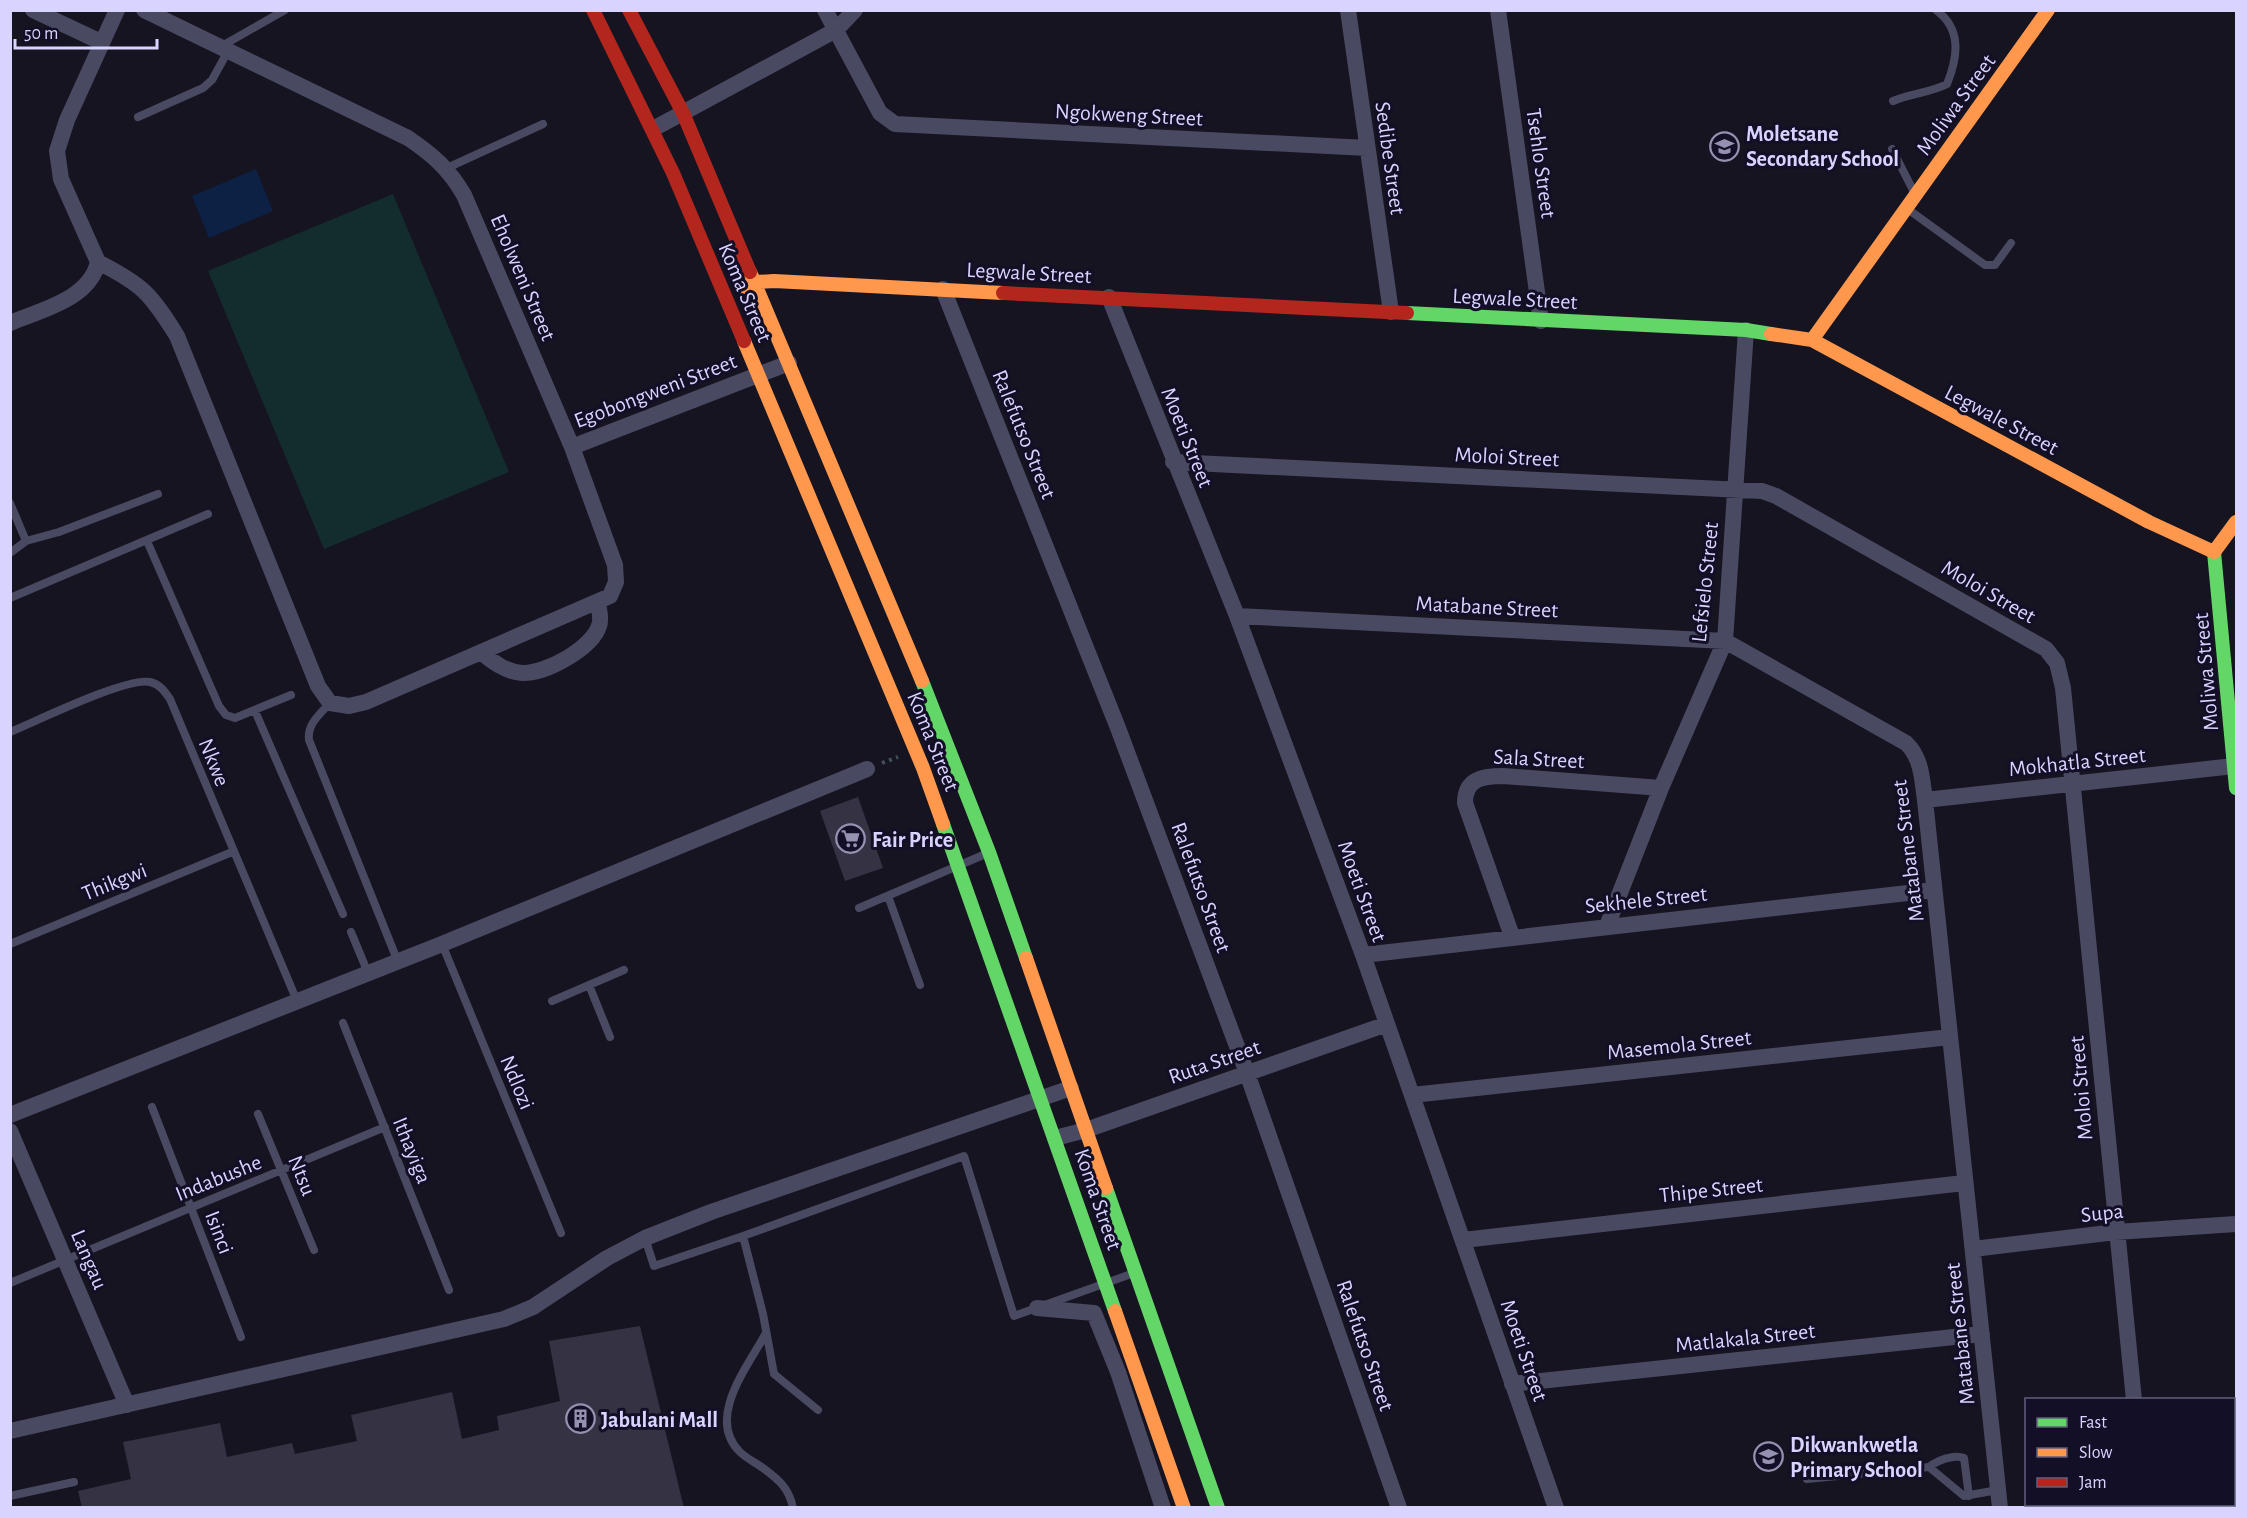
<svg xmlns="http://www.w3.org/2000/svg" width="2247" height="1518" viewBox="0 0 2247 1518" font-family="'Alegreya Sans',sans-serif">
<rect width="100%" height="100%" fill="#161421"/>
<!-- green -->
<path fill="#132c2d" d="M 393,194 L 509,472 L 324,549 L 208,271 Z"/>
<!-- water -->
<path fill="#0d2144" d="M 256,169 L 273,211 L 209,238 L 192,196 Z"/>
<!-- building -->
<path fill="#343243" d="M 858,797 L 883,868 L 845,881 L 820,811 Z
M 640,1326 L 684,1508 L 82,1508 L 78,1491 L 131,1479 L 123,1442 L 220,1423 L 227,1457 L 292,1443 L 295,1454 L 357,1441 L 351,1415 L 452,1392 L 462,1439 L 499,1430 L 497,1416 L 560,1401 L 549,1341 Z"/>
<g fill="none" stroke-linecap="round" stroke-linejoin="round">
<!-- path -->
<path stroke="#44505f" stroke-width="4" stroke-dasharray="3 4.5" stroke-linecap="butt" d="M 882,763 L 898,757"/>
<!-- lane -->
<path stroke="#4a4962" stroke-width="8" d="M 220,47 L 285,10
M 1893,101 C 1911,93 1930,93 1947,84 C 1958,57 1962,29 1936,10
M 138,117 L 203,88 L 212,80 L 228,51
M 1892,149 L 1914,192
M 447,168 L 543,124
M 1909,210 L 1985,265 L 1995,265 L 2011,243
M 10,503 L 26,541
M 147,541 L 219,706 L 226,715 L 235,718 L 291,695
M 10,553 L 26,541 L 59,532 L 158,494
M 10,598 L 208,514
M 330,703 C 320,714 307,724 309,740 L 398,962
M 255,711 L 343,914
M 10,732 C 37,721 126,677 150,682 C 160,684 165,692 170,699 L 297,1001
M 888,896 L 920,985
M 859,908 L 988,853
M 351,932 L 368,973
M 10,944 L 232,852
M 442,944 L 561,1233
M 589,985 L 610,1037
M 552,1001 L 624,970
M 343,1023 L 449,1290
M 152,1107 L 241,1337
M 258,1114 L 314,1250
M 645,1238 L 654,1266 L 743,1236
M 10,1283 L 385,1127
M 766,1333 C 749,1365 705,1418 740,1452 C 746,1458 756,1463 763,1468 C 779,1480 789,1488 793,1508
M 818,1410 L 774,1374 L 763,1314 L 743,1236 L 964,1156 L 1014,1316 L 1134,1273
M 1929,1467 C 1938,1460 1954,1454 1964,1458 L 1969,1496
M 1807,1479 L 1929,1467 L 1964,1496 L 1998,1490
M 10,1496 L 74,1482"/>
<!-- street -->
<path stroke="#4a4962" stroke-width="16" d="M 33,10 L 101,42
M 825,10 L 880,113 L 895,124 L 1367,148
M 1348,10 L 1391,312
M 1498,10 L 1541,321
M 653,129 L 836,30 L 855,10
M 98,262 C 143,285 150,293 177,336 L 318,686 L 330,703 L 349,706 L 366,702 L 610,596 L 616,582 L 615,565 L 572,447 L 464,195 C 449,169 433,155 408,138 L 144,10
M 943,289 L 1118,728 L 1247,1073 L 1399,1508
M 1109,297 L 1237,616 L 1363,955 L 1556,1508
M 10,323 C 41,310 90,299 98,262 L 61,179 L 57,151 L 67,120 L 117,10
M 572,447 L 789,363
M 1173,462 L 1762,491 L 1776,496 L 2046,649 L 2057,663 L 2063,688 L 2134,1400
M 1237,616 L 1725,641 L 1906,743 C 1922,758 1922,780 1925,800 L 2000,1508
M 481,652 C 493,662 506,672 522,673 C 546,674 592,648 599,626 C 602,619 599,610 598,603
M 1925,800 L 2234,766
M 1607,926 L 1661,788 L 1725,641 L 1746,330
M 1512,936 L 1465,803 C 1465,779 1482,776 1503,776 L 1661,788
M 1363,955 L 1934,890
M 1412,1095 L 1950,1037
M 10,1115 L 442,944 L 867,769
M 10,1131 L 127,1405
M 1055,1138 L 1086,1130 L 1387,1024
M 1463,1240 L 1964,1183
M 1973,1249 L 2116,1232 L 2236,1224
M 1037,1308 L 1094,1313 L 1118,1372 L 1163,1508
M 1512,1384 L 1982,1334
M 10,1431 L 504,1319 L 533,1307 L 607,1258 L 645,1238 L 711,1212 L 1071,1088
M 2145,1504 L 2146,1508"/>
<!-- fast -->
<path stroke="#63d668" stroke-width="14" d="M 1407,313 L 1746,330 L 1771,334
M 2214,552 L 2236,788
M 922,681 L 989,852 L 1026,958
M 943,824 L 1115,1311
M 1106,1188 L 1218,1508"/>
<!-- slow -->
<path stroke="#ff974d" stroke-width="14" d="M 750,272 L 922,681
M 743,288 L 756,282 L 774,281 L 1003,293
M 1771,334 L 1812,340 L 2149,522 L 2214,552
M 1812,340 L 2048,10
M 744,341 L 923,768 L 943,824
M 2214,552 L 2236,522
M 1026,958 L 1106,1188
M 1115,1311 L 1184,1508"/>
<!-- jam -->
<path stroke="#b3261e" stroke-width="14" d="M 593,10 L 673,173 L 744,341
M 629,10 L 683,113 L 750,272
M 1003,293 L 1407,313"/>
</g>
<!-- icons -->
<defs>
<symbol id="school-ring" viewBox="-11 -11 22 22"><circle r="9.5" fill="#130f26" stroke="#9591b1" stroke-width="1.5"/><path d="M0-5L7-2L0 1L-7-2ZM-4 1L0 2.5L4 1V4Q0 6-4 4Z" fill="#9591b1"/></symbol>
<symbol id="supermarket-ring" viewBox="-11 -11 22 22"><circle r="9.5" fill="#130f26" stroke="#9591b1" stroke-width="1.5"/><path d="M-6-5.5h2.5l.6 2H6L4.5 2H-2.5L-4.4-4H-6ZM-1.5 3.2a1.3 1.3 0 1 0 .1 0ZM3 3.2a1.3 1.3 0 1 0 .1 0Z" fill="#9591b1"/></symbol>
<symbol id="building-ring" viewBox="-11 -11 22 22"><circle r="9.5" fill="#130f26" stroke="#9591b1" stroke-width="1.5"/><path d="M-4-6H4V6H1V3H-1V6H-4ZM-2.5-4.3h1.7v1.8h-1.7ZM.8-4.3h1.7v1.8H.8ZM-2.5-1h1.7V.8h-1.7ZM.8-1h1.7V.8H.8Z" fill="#9591b1"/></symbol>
</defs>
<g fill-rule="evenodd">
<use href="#school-ring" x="1708" y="130" width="33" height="33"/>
<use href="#supermarket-ring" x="834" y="822" width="33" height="33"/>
<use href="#building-ring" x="564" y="1402" width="33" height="33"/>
<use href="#school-ring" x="1752" y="1440" width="33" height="33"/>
</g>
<g text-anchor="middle" stroke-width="6" stroke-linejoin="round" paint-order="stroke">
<!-- street labels -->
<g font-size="22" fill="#d9d4ff" stroke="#130f26">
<text transform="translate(1955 104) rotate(-54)" y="8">Moliwa Street</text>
<text transform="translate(1129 114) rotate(3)" y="8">Ngokweng Street</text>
<text transform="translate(1391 158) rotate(82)" y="8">Sedibe Street</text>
<text transform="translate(1542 163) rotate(82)" y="8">Tsehlo Street</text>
<text transform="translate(1029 272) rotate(3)" y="8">Legwale Street</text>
<text transform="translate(524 277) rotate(67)" y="8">Eholweni Street</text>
<text transform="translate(746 292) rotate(67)" y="8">Koma Street</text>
<text transform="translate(1515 298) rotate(3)" y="8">Legwale Street</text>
<text transform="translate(655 390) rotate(-21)" y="8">Egobongweni Street</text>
<text transform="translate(2002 419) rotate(28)" y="8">Legwale Street</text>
<text transform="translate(1025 434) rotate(68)" y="8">Ralefutso Street</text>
<text transform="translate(1188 437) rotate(68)" y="8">Moeti Street</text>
<text transform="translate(1507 456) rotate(3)" y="8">Moloi Street</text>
<text transform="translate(1704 582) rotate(-84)" y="8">Lefsielo Street</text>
<text transform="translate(1989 591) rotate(30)" y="8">Moloi Street</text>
<text transform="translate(1487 606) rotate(3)" y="8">Matabane Street</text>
<text transform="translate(2205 672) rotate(-95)" y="8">Moliwa Street</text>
<text transform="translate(934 741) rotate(68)" y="8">Koma Street</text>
<text transform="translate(1539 758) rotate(3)" y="8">Sala Street</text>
<text transform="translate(2077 761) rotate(-6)" y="8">Mokhatla Street</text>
<text transform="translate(215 762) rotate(68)" y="8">Nkwe</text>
<text transform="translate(1907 851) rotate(-97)" y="8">Matabane Street</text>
<text transform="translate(114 881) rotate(-22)" y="8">Thikgwi</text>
<text transform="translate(1202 887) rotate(70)" y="8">Ralefutso Street</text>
<text transform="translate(1363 891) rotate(70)" y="8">Moeti Street</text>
<text transform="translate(1646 899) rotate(-6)" y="8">Sekhele Street</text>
<text transform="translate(1679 1044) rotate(-6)" y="8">Masemola Street</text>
<text transform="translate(1214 1061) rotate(-19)" y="8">Ruta Street</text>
<text transform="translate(518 1082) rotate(67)" y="8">Ndlozi</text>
<text transform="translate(2080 1088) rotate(-95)" y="8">Moloi Street</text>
<text transform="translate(413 1150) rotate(68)" y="8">Ithayiga</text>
<text transform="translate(303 1175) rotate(68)" y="8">Ntsu</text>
<text transform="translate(218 1177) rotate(-22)" y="8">Indabushe</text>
<text transform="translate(1711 1189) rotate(-6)" y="8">Thipe Street</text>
<text transform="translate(1099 1199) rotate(71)" y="8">Koma Street</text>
<text transform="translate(2102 1212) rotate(-6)" y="8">Supa</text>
<text transform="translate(220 1232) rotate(69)" y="8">Isinci</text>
<text transform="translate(90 1259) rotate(67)" y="8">Langau</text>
<text transform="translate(1959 1334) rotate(-96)" y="8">Matabane Street</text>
<text transform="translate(1745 1337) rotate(-6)" y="8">Matlakala Street</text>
<text transform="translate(1366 1345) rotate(71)" y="8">Ralefutso Street</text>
<text transform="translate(1525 1350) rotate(71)" y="8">Moeti Street</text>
</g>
<!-- poi labels -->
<g font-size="22" font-weight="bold" fill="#d9d4ff" stroke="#130f26" text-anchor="start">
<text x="1746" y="141">Moletsane<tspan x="1746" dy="25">Secondary School</tspan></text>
<text x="872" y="847">Fair Price</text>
<text x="601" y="1427">Jabulani Mall</text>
<text x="1790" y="1452">Dikwankwetla<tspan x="1790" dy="25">Primary School</tspan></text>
</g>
</g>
<!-- border -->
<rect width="2247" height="1518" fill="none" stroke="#d9d4ff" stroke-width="24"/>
<!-- legend -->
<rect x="2025" y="1398" width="210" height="108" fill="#130f26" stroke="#625e7d" stroke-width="1.5"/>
<rect x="2037" y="1418" width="30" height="9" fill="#63d668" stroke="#625e7d" stroke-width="1.5"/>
<text x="2079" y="1428" font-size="18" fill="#d9d4ff">Fast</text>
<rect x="2037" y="1448" width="30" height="9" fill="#ff974d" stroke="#625e7d" stroke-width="1.5"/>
<text x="2079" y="1458" font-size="18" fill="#d9d4ff">Slow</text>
<rect x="2037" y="1478" width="30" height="9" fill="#b3261e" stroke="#625e7d" stroke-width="1.5"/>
<text x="2079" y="1488" font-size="18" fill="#d9d4ff">Jam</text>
<!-- scale -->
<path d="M15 39v9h142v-9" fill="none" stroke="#d9d4ff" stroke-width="3"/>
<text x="24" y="39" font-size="18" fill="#d9d4ff" stroke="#130f26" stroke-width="4.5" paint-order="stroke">50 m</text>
</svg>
